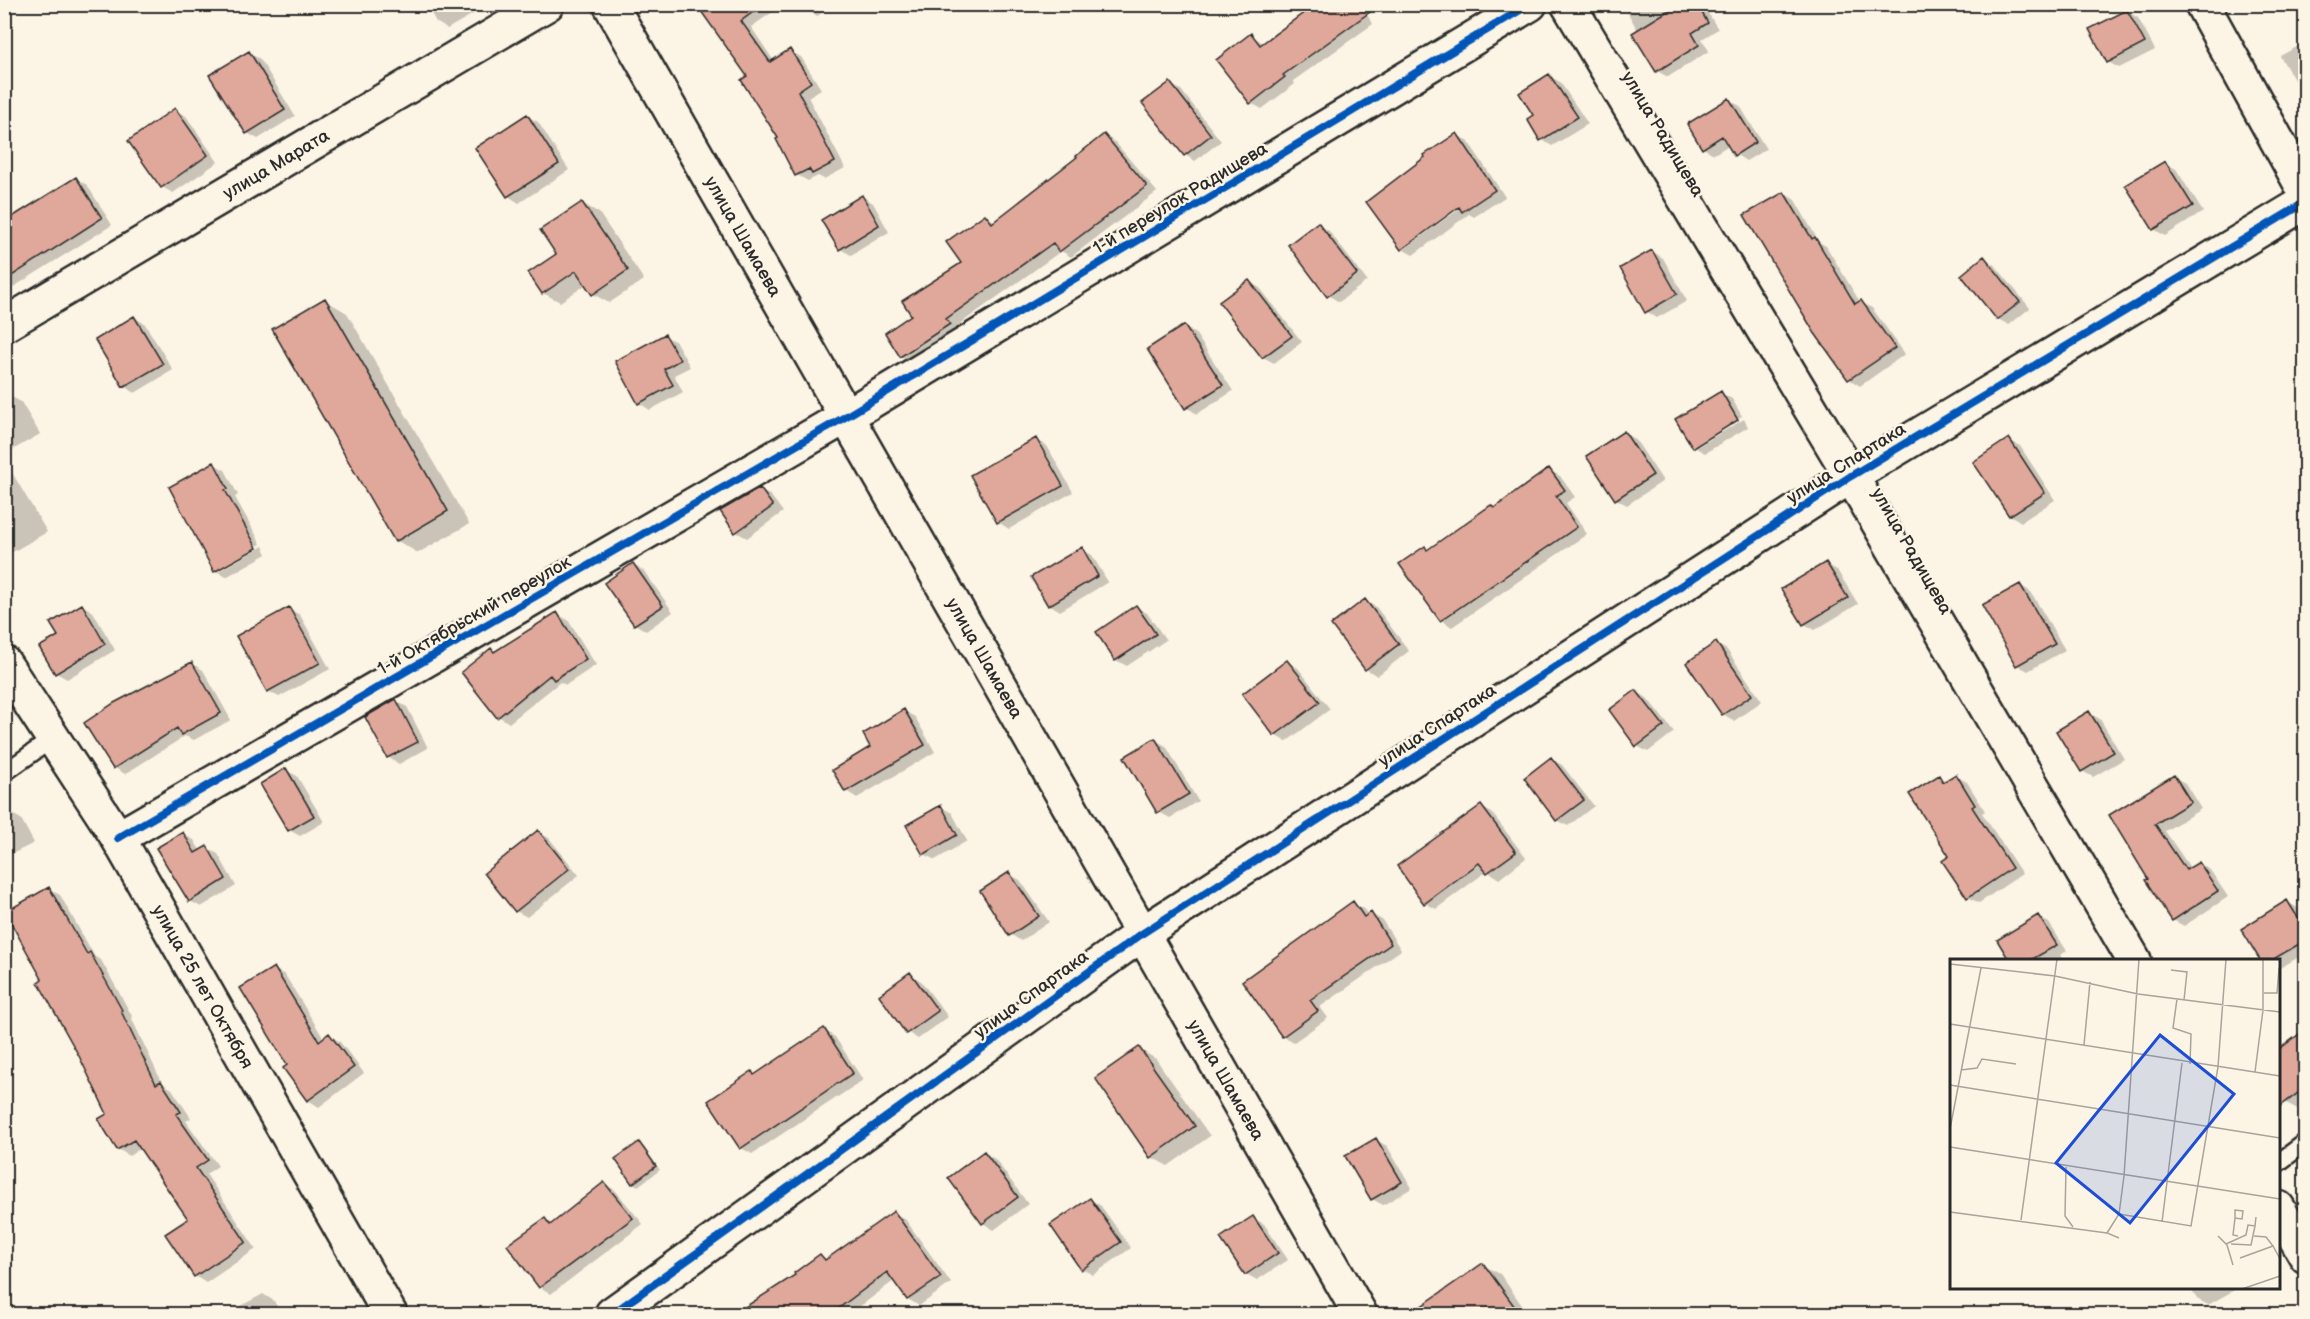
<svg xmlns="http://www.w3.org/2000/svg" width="2310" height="1319" viewBox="0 0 2310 1319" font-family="'Balsamiq Sans',sans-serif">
<rect width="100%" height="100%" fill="#fcf5e5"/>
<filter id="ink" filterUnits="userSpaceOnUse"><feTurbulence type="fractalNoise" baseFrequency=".0167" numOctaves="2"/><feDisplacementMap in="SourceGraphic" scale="12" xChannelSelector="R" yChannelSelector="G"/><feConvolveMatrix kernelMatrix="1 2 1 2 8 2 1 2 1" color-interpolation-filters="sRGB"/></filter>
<g filter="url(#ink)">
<!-- shadow -->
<path fill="#0003" fill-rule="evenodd" d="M 426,4 L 486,4 L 487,6 L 447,29 L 436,22 Z
M 698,4 L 784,4 L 751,27 L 774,61 L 790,51 L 801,57 L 821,89 L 808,97 L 845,168 L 824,179 L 818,176 L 808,181 L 797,175 L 767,117 L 749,77 Z
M 803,4 L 837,4 L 817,16 L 806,10 Z
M 1360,4 L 1373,24 L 1293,81 L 1295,84 L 1262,109 L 1251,103 L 1251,35 L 1264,44 Z
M 1623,4 L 1675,4 L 1677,8 L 1682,4 L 1703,5 L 1718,29 L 1702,39 L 1709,51 L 1668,77 L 1657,71 L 1638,31 Z
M 2127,11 L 2138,18 L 2155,50 L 2119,68 L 2108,62 Z
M 2306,42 L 2306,100 L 2280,56 Z
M 249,53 L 260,59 L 295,116 L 258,139 L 247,133 Z
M 1549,76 L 1560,82 L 1588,124 L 1552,146 L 1542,140 L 1535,115 Z
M 1170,84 L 1181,90 L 1221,141 L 1195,161 L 1185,155 Z
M 1729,100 L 1740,106 L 1766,149 L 1746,161 L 1735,154 L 1729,145 L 1714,154 L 1703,148 Z
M 175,110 L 186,116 L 218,162 L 173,193 L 162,187 Z
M 527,116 L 538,122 L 569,170 L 519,203 L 508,196 Z
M 1104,135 L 1115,142 L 1157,192 L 1071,257 L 1061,251 L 957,326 L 960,331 L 912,362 L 901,356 L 913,316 L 963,263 L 985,216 L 996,222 L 1080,158 Z
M 1457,135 L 1468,141 L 1505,197 L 1474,217 L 1469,214 L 1413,255 L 1402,249 ZM 1464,201 L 1466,204 L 1404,249 L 1404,246 Z
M 2165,163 L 2176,169 L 2203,212 L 2165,236 L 2154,229 Z
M 76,179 L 87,185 L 112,225 L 4,293 L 4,225 Z
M 1784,193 L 1795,200 L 1819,242 L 1826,246 L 1860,302 L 1872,308 L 1905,354 L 1860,386 L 1849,379 Z
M 862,196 L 873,203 L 889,232 L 851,255 L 840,249 Z
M 582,203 L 599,213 L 644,280 L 609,303 L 593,294 L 587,284 L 560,302 L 543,293 L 558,254 Z
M 1318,224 L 1329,231 L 1367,281 L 1339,302 L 1328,295 Z
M 1652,251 L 1663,258 L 1687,301 L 1657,318 L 1646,311 Z
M 1984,258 L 1995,265 L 2030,308 L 2009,325 L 1998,319 Z
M 2306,280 L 2306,294 L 2299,285 Z
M 1249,282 L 1260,288 L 1302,342 L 1274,363 L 1263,357 Z
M 325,300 L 347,313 L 469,524 L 418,553 L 396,540 Z
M 134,317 L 145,324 L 173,370 L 135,393 L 124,386 L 97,340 Z
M 1184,327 L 1195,333 L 1233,391 L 1197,414 L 1186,407 Z
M 665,336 L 676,342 L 690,367 L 674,375 L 683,392 L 650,410 L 639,403 Z
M 4,393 L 21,402 L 40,434 L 4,455 Z
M 1721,393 L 1732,399 L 1742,416 L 1697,444 L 1697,447 L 1744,419 L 1748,427 L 1705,453 L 1694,447 Z
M 1624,433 L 1635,439 L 1663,481 L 1627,505 L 1616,499 Z
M 1036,439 L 1047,446 L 1073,492 L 1009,529 L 998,522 Z
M 2009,440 L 2020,446 L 2055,500 L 2021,522 L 2010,515 L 1976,462 Z
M 4,459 L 47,532 L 4,557 Z
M 214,464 L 225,470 L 238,495 L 235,497 L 261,544 L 219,567 L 219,571 L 263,546 L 267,554 L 226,577 L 215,570 Z
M 1549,470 L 1560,476 L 1575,497 L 1566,503 L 1587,534 L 1452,627 L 1441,620 L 1401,565 L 1425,548 L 1429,550 L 1495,509 Z
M 760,490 L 771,496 L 783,512 L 747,538 L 736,532 Z
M 1082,549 L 1092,555 L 1108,582 L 1060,611 L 1049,604 Z
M 1826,564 L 1837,570 L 1858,604 L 1815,630 L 1804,624 Z
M 633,565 L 644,571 L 673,612 L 646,631 L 635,624 Z
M 2020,585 L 2031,592 L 2065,650 L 2028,671 L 2017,665 Z
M 1365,601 L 1376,607 L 1409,651 L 1377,676 L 1366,669 L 1333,625 Z
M 82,605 L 93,612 L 115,650 L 67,679 L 56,673 L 60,637 Z
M 1136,607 L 1147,613 L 1166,640 L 1127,666 L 1116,660 Z
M 289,609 L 300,615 L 330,669 L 279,697 L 268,691 Z
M 557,614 L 568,620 L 596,665 L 566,685 L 560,682 L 509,723 L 498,716 L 491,650 L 496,652 Z
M 1716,644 L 1727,650 L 1762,701 L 1734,721 L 1723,714 L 1688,663 Z
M 1287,661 L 1298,668 L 1330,709 L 1286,742 L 1275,735 L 1244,694 Z
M 192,663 L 203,670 L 231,720 L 194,740 L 185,736 L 125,774 L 115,768 Z
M 1636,691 L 1647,698 L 1674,732 L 1648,752 L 1637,746 Z
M 396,701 L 407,707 L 428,748 L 399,764 L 388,757 Z
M 904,711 L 915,717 L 935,752 L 857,798 L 846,791 L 873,748 Z
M 2089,713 L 2100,719 L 2124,759 L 2093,777 L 2082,771 Z
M 1155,740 L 1166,746 L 1198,801 L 1170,818 L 1159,812 Z
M 1551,759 L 1562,765 L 1594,806 L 1568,826 L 1557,820 L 1526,779 Z
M 286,770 L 297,776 L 324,822 L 300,836 L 289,830 Z
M 1956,776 L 1967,782 L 1985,811 L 1982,813 L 2022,874 L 1979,903 L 1968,897 L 1951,856 L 1939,777 L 1947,782 Z
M 2174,777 L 2185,783 L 2201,809 L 2165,831 L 2191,869 L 2199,864 L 2210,870 L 2228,897 L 2184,926 L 2173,920 L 2111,815 Z
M 941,807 L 952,813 L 967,841 L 935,860 L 924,854 Z
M 1481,807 L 1492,813 L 1526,858 L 1499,879 L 1487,871 L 1436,909 L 1425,903 Z
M 10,813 L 21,819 L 34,843 L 4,858 L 4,816 Z
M 538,832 L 549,838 L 579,875 L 527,917 L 516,911 Z
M 183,834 L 194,840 L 201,852 L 207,848 L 218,854 L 236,886 L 201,907 L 190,901 Z
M 1009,874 L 1020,880 L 1049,922 L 1021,941 L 1010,934 Z
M 49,889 L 60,895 L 95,957 L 101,960 L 132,1016 L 131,1017 L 162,1083 L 172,1089 L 191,1118 L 186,1121 L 218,1166 L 206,1174 L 256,1249 L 206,1283 L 195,1276 L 167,1234 L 190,1219 L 141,1148 L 129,1156 L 118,1149 L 100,1120 L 109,1114 L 44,980 Z
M 2287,902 L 2298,908 L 2306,921 L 2306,953 L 2278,969 L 2278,960 L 2262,960 L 2243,930 Z
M 1353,903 L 1364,909 L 1369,915 L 1371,914 L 1382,920 L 1401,950 L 1320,1007 L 1328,1018 L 1294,1042 L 1283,1036 Z
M 2038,917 L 2049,923 L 2067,951 L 2060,955 L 2063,960 L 2011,960 L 1999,940 Z
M 274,969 L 285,975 L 324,1039 L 330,1035 L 340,1042 L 364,1073 L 319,1107 L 308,1100 L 285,1069 L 289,1065 Z
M 910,974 L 921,981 L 948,1017 L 918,1039 L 907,1032 Z
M 824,1030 L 835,1037 L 863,1080 L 752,1154 L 741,1148 L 752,1073 L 756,1075 Z
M 2306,1041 L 2306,1101 L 2296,1109 L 2285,1102 Z
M 1139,1049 L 1156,1059 L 1210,1136 L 1168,1166 L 1151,1157 Z
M 1376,1140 L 1387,1146 L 1412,1188 L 1383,1205 L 1372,1199 Z
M 639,1144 L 644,1147 L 660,1170 L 638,1186 L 633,1183 Z
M 984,1153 L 995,1159 L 1028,1204 L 994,1230 L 983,1223 Z
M 604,1184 L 615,1190 L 643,1224 L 551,1294 L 540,1287 L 545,1220 L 553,1224 Z
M 1090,1199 L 1101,1206 L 1131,1248 L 1093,1275 L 1082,1269 Z
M 894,1213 L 905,1219 L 951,1283 L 919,1306 L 908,1299 L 895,1280 L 850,1314 L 827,1314 L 796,1274 L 820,1255 L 828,1260 Z
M 1253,1218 L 1264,1224 L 1288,1260 L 1257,1280 L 1246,1274 Z
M 1483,1265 L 1500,1274 L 1528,1314 L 1435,1314 L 1427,1304 Z
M 2190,1288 L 2238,1288 L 2208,1305 L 2197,1299 Z
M 263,1294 L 274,1301 L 281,1314 L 226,1314 Z
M 760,1299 L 771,1305 L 777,1314 L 736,1314 Z"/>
<!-- building -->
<path fill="#e0a89a" stroke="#2b2b2b" stroke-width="1.5" d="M 696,4 L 764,4 L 741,21 L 770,62 L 790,49 L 811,82 L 798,91 L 835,162 L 812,174 L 809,169 L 795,176 L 776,139 L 778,138 L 741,80 L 747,76 Z
M 1316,4 L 1381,4 L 1283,75 L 1285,77 L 1250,104 L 1216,60 L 1251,33 L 1260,45 Z
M 1679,4 L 1697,4 L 1708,23 L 1692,33 L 1699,45 L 1656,72 L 1632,33 Z
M 2127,10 L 2145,43 L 2107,63 L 2089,29 Z
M 249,51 L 285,110 L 246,134 L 209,75 Z
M 1549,74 L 1578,117 L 1540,141 L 1527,119 L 1533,115 L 1519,93 Z
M 1170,82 L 1211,135 L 1184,156 L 1142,103 Z
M 1729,98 L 1756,142 L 1734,156 L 1722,136 L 1702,149 L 1687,124 Z
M 175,108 L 208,155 L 161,188 L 128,141 Z
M 527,114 L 559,164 L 507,197 L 475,148 Z
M 1457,133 L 1495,190 L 1462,212 L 1459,207 L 1401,250 L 1366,202 L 1425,157 L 1424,155 Z
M 1104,134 L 1147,186 L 1059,252 L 1053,243 L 946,319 L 950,324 L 900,357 L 885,333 L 911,315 L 902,301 L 961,263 L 946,242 L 985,214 L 992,223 L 1077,157 L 1076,156 Z
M 2165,161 L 2193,206 L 2153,230 L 2125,185 Z
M 76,177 L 102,218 L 4,281 L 4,222 Z
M 1784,192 L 1812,239 L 1815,237 L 1855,304 L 1861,300 L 1895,348 L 1848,380 L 1814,332 L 1744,215 Z
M 862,195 L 879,225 L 839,250 L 821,220 Z
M 582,202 L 628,270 L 592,295 L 576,271 L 542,294 L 528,273 L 556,254 L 540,230 Z
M 1318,222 L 1357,274 L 1327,297 L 1288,245 Z
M 1652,250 L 1677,294 L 1645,313 L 1620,268 Z
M 1984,256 L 2020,302 L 1997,320 L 1961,275 Z
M 1249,280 L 1292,336 L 1262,358 L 1219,302 Z
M 325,298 L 448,511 L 395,542 L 272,329 Z
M 134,316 L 163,364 L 123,387 L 95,340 Z
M 1184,325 L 1223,385 L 1185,409 L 1147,349 Z
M 665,334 L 680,360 L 664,369 L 673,385 L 638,404 L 615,361 Z
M 1721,391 L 1738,420 L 1693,448 L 1675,419 Z
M 1624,431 L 1653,475 L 1615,500 L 1586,456 Z
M 1036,438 L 1063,486 L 997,523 L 970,475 Z
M 2009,438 L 2045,493 L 2009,516 L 1973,462 Z
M 214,462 L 228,489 L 225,490 L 257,548 L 214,572 L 169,487 Z
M 1549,468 L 1565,490 L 1556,496 L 1577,527 L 1440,621 L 1399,564 L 1425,546 L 1427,550 L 1491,505 L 1494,508 Z
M 760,488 L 773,506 L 735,533 L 720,511 Z
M 1082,547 L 1098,576 L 1048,606 L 1031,577 Z
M 1826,562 L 1848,598 L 1803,625 L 1781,589 Z
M 633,563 L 663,606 L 634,625 L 604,583 Z
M 2020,584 L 2055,644 L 2016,666 L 1982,605 Z
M 1365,599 L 1399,644 L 1365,670 L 1331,625 Z
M 82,604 L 105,644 L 55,674 L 39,647 L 58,636 L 50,623 Z
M 1136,605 L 1156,634 L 1115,661 L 1096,632 Z
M 289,607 L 320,663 L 267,692 L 236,636 Z
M 557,612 L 586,659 L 554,680 L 550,675 L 497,718 L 461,672 L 491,648 L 494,652 Z
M 1716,642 L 1752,695 L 1722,715 L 1686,663 Z
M 1287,660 L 1320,702 L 1274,736 L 1242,694 Z
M 192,662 L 221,713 L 181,735 L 177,728 L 113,769 L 84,723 L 114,703 Z
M 1636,690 L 1664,726 L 1636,747 L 1609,710 Z
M 396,699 L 418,742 L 387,758 L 365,717 Z
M 904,709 L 925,745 L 845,792 L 832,770 L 870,747 L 863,734 Z
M 2089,711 L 2114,752 L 2081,772 L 2056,731 Z
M 1155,738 L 1189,794 L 1157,813 L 1124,757 Z
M 1551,757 L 1584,800 L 1556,821 L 1524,778 Z
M 286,768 L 314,816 L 288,831 L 260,784 Z
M 1956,774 L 1975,805 L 1972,807 L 2012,868 L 1967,898 L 1942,861 L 1949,856 L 1909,794 L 1939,775 L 1943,782 Z
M 2174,775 L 2191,802 L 2155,824 L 2186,870 L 2199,862 L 2218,891 L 2172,921 L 2145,880 L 2148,879 L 2109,815 Z
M 941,805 L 957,835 L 923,855 L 906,825 Z
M 1481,805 L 1516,852 L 1487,873 L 1479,863 L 1424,904 L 1397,866 Z
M 538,830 L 569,869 L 515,912 L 484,873 Z
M 183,832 L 195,853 L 207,846 L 226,879 L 189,902 L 156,848 Z
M 1009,872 L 1039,916 L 1009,936 L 980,891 Z
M 49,887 L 87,954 L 90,952 L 122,1010 L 121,1011 L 156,1084 L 161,1081 L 181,1112 L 176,1114 L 208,1160 L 196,1168 L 246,1242 L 194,1277 L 165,1234 L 188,1219 L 134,1140 L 117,1150 L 98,1119 L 107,1114 L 79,1056 L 38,982 L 42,979 L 5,912 Z
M 2287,900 L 2306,931 L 2306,940 L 2272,960 L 2260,960 L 2241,929 Z
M 1353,901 L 1364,917 L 1371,912 L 1391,944 L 1310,1000 L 1318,1011 L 1282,1037 L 1242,981 Z
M 2038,915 L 2057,945 L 2031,960 L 2009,960 L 1997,940 Z
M 274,967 L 319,1041 L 329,1033 L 354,1067 L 307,1101 L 283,1068 L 287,1065 L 240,988 Z
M 910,972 L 938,1011 L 906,1034 L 879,995 Z
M 824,1028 L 853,1073 L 740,1149 L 708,1101 L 752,1071 L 754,1075 Z
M 2306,1029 L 2306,1087 L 2278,1108 L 2278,1050 Z
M 1139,1047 L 1195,1126 L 1150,1158 L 1095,1078 Z
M 1376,1138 L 1402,1182 L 1371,1200 L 1345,1156 Z
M 639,1142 L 656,1166 L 632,1184 L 615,1159 Z
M 984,1151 L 1018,1197 L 982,1224 L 948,1178 Z
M 604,1182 L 633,1218 L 539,1288 L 507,1245 L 545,1218 L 550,1225 Z
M 1090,1198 L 1121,1242 L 1081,1270 L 1050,1225 Z
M 894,1211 L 941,1277 L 907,1300 L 887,1272 L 831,1314 L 734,1314 L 795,1275 L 794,1273 L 820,1254 L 825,1260 Z
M 1253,1216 L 1278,1253 L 1245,1275 L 1220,1238 Z
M 1483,1263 L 1520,1314 L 1410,1314 Z"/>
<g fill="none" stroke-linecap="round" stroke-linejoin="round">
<defs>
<path id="lane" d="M 4,773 L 52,739
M 2278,1163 L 2306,1142"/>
<g id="street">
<path id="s1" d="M 610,4 L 1360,1314"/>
<path d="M 1568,4 L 1851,476 L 2134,960"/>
<path d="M 2202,4 L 2306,193"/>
<path id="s2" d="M 4,325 L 547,4"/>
<path id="s3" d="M 4,663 L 118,838 L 390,1314"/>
<path d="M 118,838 L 845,417 L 1530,4"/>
<path d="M 2278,1208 L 2306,1256"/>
<path d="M 612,1314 L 1143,933 L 1851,476 L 2306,202"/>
</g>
</defs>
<!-- lane casing -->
<use href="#lane" stroke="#2b2b2b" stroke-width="21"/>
<!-- street casing -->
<use href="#street" stroke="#2b2b2b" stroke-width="38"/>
<!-- lane -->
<use href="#lane" stroke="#fcf5e5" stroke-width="16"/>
<!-- street -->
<use href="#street" stroke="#fcf5e5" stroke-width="33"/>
<defs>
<path id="cycleway" d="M 118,838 L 845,417 L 1530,4
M 612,1314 L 1143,933 L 1851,476 L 2306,202"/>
</defs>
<!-- cycleway casing -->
<use href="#cycleway" stroke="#fcf5e5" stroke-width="11"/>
<!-- cycleway -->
<use href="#cycleway" stroke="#0057b8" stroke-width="8"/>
</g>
</g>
<g text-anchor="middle" stroke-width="5" stroke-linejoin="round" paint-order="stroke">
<!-- street labels -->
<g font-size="18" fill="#2b2b2b" stroke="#fcf5e5">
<text transform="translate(1663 134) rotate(59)" y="6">улица Радищева</text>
<text dy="6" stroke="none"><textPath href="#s2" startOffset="316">улица Марата</textPath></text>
<text transform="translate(1180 198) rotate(-31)" y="6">1-й переулок Радищева</text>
<text dy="6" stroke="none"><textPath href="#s1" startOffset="268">улица Шамаева</textPath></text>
<text transform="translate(1846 463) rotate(-32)" y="6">улица Спартака</text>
<text transform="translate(1912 551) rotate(60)" y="6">улица Радищева</text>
<text transform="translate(474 615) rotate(-30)" y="6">1-й Октябрьский переулок</text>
<text dy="6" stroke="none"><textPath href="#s1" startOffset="754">улица Шамаева</textPath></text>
<text transform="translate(1437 725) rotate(-33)" y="6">улица Спартака</text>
<text dy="6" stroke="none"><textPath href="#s3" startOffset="380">улица 25 лет Октября</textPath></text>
<text transform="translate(1031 994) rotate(-36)" y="6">улица Спартака</text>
<text dy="6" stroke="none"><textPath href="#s1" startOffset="1240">улица Шамаева</textPath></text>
</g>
</g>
<!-- overview -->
<g transform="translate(1950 959)">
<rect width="330" height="330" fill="#fcf5e5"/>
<path fill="none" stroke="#a8a49b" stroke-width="1.5" d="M 0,5 L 105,17 L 188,35 L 330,53M 221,11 L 237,13 L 234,41M 314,34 L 327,34 L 329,9M 227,40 L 223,69 L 241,75 L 240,105M 0,65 L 330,117M 134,86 L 140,23M 11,111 L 27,109 L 32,100 L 66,105M 305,113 L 313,51 L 313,0M 0,126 L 330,179M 0,170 L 31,9M 0,188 L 330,240M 116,208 L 115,257 L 123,268M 330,242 L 330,261M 0,253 L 157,274M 169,255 L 241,267 L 268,108 L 276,0M 285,259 L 285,251 L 293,252 L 292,260 L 285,259 L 283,276 L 288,277M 71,261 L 107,0M 212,263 L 232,104M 268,277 L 277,286 L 283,306M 304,277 L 316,278 L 323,287M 169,279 L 157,274 L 169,255 L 174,217 L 189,0M 276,285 L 296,276 L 298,266 L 305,267 L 306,258M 281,285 L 301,286 L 305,267M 290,299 L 323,287 L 330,300M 292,330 L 330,317"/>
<path fill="#1d4ed8" fill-opacity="0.15" stroke="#1d4ed8" stroke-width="3" d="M 210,76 L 284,135 L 180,264 L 106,204 Z"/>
<rect width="330" height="330" fill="none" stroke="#2b2b2b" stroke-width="3"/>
</g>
<!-- margin -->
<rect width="2310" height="1319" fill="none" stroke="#fcf5e5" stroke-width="24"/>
<rect x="12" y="12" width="2286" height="1295" fill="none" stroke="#2b2b2b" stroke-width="2" filter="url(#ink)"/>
</svg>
